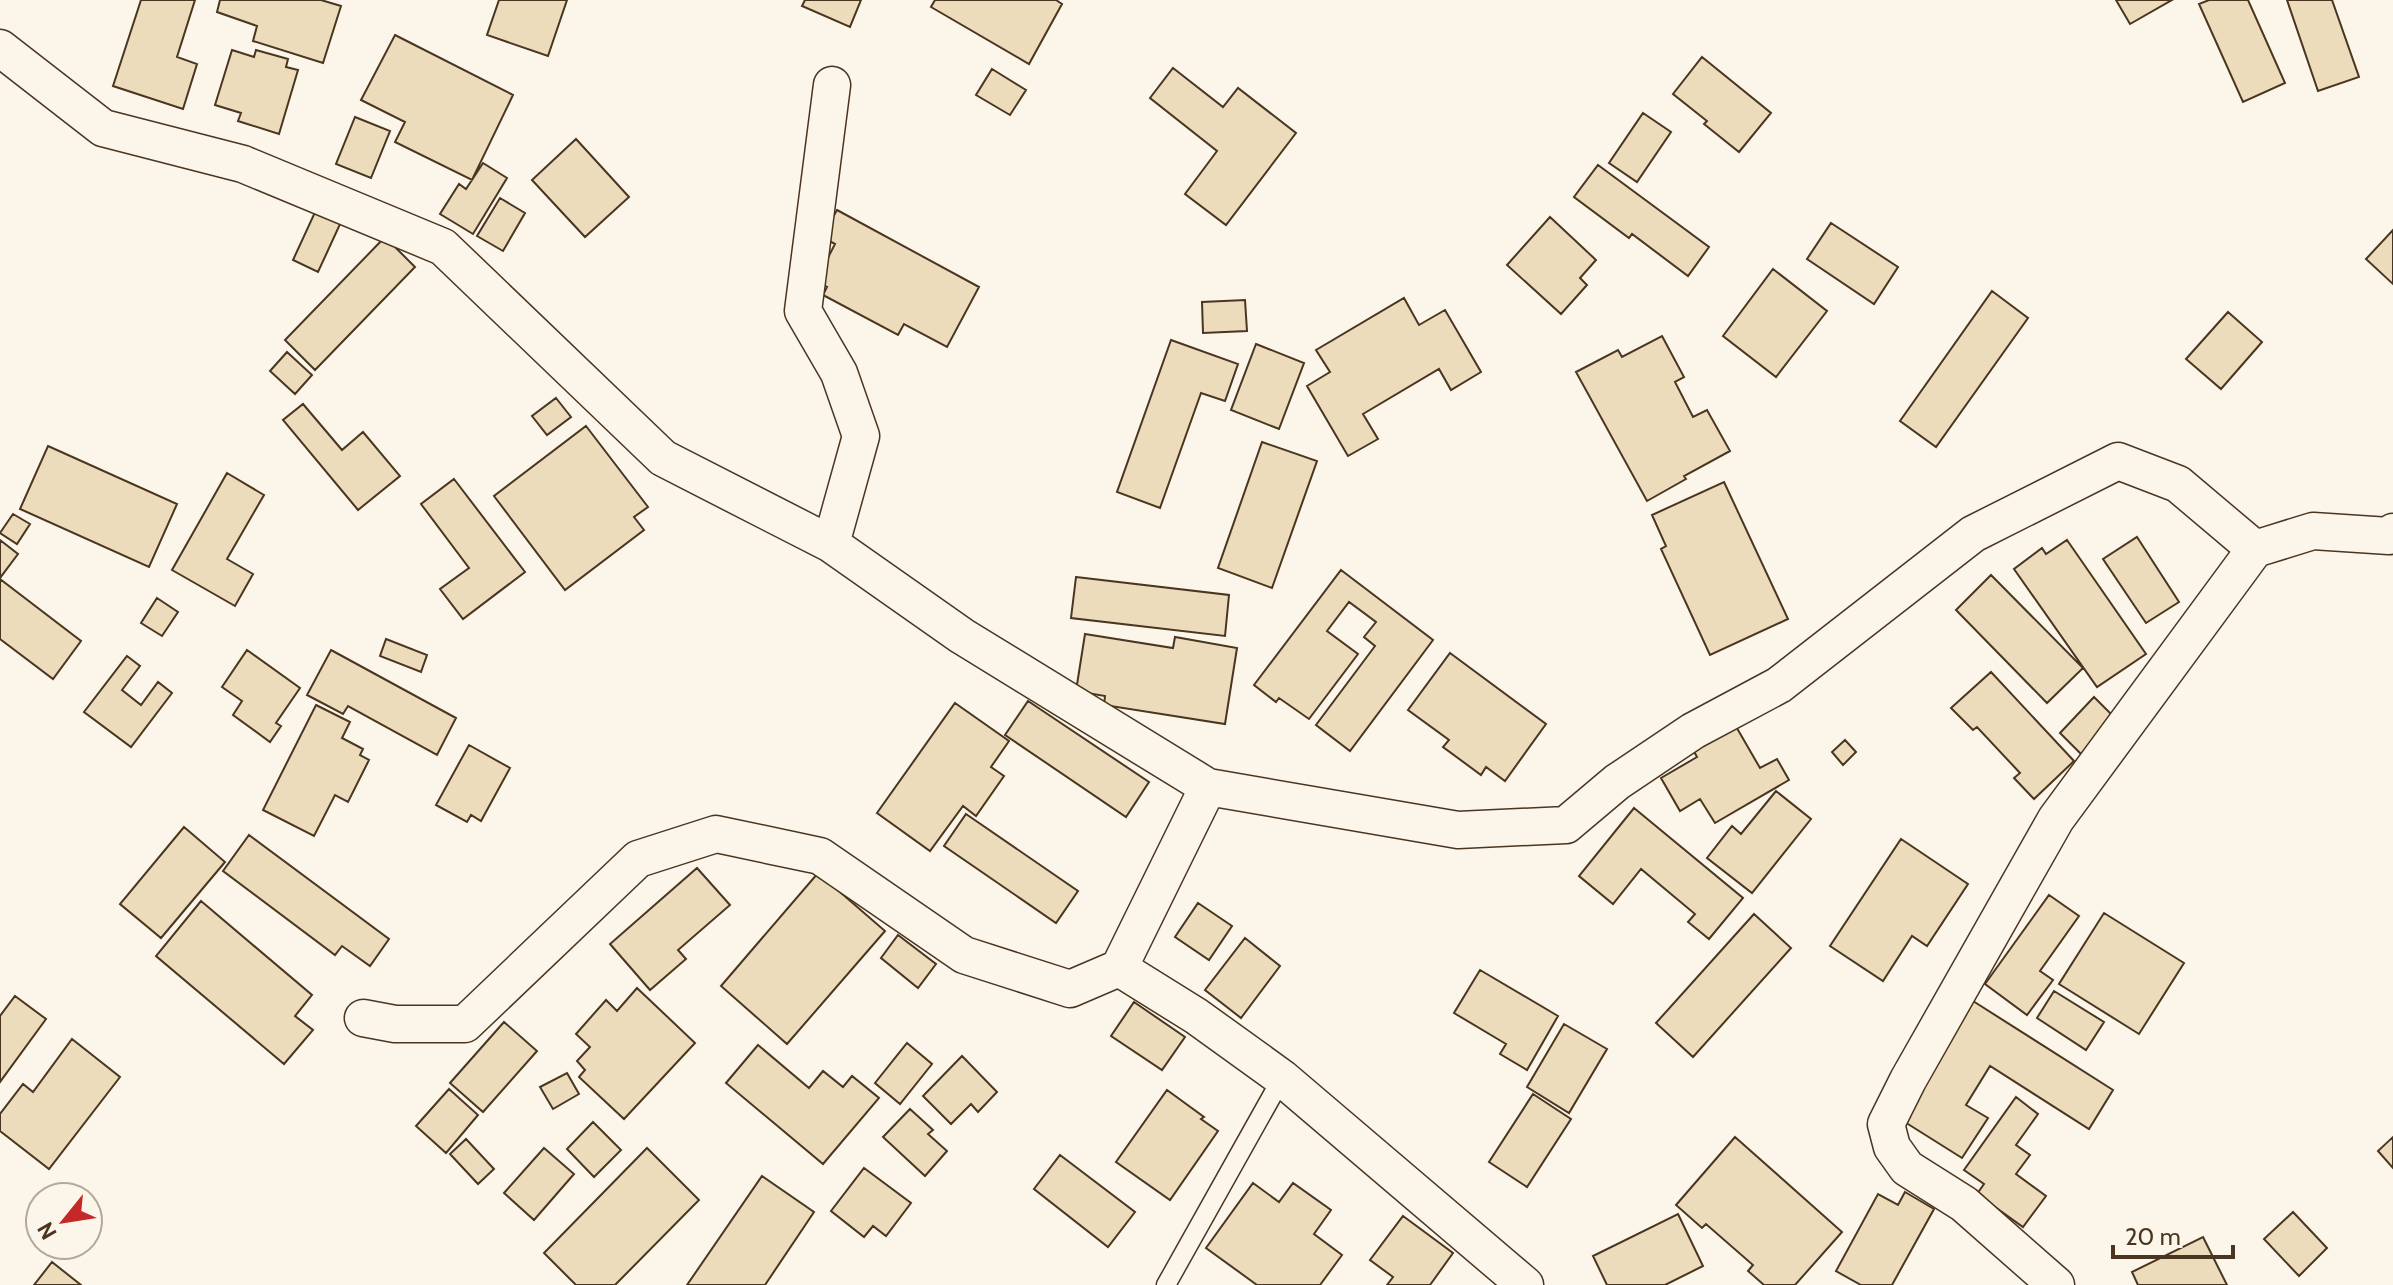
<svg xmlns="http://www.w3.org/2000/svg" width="2393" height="1285" viewBox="0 0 2393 1285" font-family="Cabin,sans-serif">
<rect width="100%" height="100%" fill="#fbf6e9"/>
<!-- building -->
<path fill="#ecdcbc" stroke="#4a3520" stroke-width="2" d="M 141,0 L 195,0 L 177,57 L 197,64 L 183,109 L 113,86 Z
M 220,0 L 321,0 L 341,6 L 323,63 L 253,41 L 257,26 L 217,12 Z
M 499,0 L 567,0 L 548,56 L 487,35 Z
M 805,0 L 861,0 L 850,27 L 802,6 Z
M 935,0 L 1056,0 L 1062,4 L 1029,64 L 931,7 Z
M 2116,0 L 2172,0 L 2130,24 Z
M 2209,0 L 2248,0 L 2285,83 L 2243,102 L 2199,4 Z
M 2287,0 L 2332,0 L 2359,77 L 2318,91 Z
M 395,35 L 513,95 L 472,180 L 395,142 L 405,122 L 361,100 Z
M 232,50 L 254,57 L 256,50 L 288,59 L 286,67 L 298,70 L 279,134 L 238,121 L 241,113 L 215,105 Z
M 1702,57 L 1771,113 L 1739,152 L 1704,124 L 1707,121 L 1673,94 Z
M 1173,68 L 1223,107 L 1238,88 L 1296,133 L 1226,225 L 1185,194 L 1217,151 L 1150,98 Z
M 992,69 L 1026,90 L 1010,115 L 976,95 Z
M 1643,113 L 1671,132 L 1637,182 L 1609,163 Z
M 355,117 L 390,131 L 371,178 L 336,164 Z
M 576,139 L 629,197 L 585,237 L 532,180 Z
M 483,163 L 507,178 L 473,234 L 440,214 L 459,184 L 466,189 Z
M 1598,165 L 1709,247 L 1688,276 L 1632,234 L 1629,238 L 1574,197 Z
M 500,198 L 525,213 L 503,251 L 477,236 Z
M 316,210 L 341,222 L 318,272 L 293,260 Z
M 837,210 L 979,287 L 947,347 L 904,324 L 898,335 L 823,295 L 827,287 L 816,281 L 835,244 L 822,237 Z
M 1550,217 L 1596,260 L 1580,278 L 1587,285 L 1561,314 L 1507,265 Z
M 1831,223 L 1898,267 L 1874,304 L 1807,259 Z
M 2393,230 L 2393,284 L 2366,259 Z
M 385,237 L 415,267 L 315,370 L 285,340 Z
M 1773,269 L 1827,311 L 1776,377 L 1723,336 Z
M 1992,291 L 2028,318 L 1936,447 L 1900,421 Z
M 1404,298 L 1419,325 L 1445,310 L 1481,372 L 1451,390 L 1439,369 L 1363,414 L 1378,439 L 1348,456 L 1307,386 L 1330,372 L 1316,350 Z
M 1245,300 L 1247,331 L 1203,333 L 1202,302 Z
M 2228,312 L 2262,342 L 2221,389 L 2186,359 Z
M 1662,336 L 1684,377 L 1675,382 L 1693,417 L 1707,410 L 1730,451 L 1684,476 L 1686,479 L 1647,501 L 1576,372 L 1618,350 L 1622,357 Z
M 1171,340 L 1238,364 L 1225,401 L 1201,393 L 1160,508 L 1117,492 Z
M 1256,344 L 1304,363 L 1279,429 L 1231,410 Z
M 287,352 L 312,375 L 295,394 L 270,371 Z
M 556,398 L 571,417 L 547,435 L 532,416 Z
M 303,404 L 342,450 L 363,432 L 400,476 L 358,510 L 283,420 Z
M 586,426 L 648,507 L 634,517 L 644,530 L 565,590 L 494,496 Z
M 1262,442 L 1317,461 L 1272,588 L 1218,568 Z
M 48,446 L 177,504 L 149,567 L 20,509 Z
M 227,473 L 264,495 L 227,559 L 253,574 L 235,606 L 172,570 Z
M 454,479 L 525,572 L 463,619 L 440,589 L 469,568 L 421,504 Z
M 1724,482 L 1788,619 L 1710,655 L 1661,549 L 1666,546 L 1652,515 Z
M 13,514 L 30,524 L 17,544 L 0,533 Z
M 2137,537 L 2179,602 L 2146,623 L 2103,559 Z
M 0,540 L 18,554 L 0,578 Z
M 2067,540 L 2146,654 L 2097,687 L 2014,569 L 2042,548 L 2046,554 Z
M 1341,570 L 1433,640 L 1350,751 L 1316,725 L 1375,646 L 1364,637 L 1376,622 L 1349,602 L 1327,631 L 1358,654 L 1309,719 L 1279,698 L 1276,702 L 1254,685 Z
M 1991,575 L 2083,668 L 2047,703 L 1956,610 Z
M 1076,577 L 1229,595 L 1225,636 L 1071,618 Z
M 0,579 L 81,641 L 53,679 L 0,639 Z
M 157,598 L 178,612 L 162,636 L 141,623 Z
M 1085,634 L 1173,648 L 1175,637 L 1237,648 L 1225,724 L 1104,705 L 1105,696 L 1076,691 Z
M 386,639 L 427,655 L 421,672 L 380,656 Z
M 247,650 L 300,688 L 276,723 L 281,726 L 270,742 L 233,715 L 242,701 L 222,687 Z
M 331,650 L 456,718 L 437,755 L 348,706 L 343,714 L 307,695 Z
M 1450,653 L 1546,724 L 1505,781 L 1486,767 L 1481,775 L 1443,747 L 1449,740 L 1408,710 Z
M 127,656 L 140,666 L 122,690 L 141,705 L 158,682 L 172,693 L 131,747 L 84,712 Z
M 1991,672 L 2074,761 L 2034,799 L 2014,778 L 2020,773 L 1977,727 L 1973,730 L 1951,708 Z
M 2094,697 L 2117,720 L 2083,756 L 2060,733 Z
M 1028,701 L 1149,782 L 1126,817 L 1005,735 Z
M 955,703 L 1009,741 L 991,767 L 1004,776 L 976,816 L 963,806 L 930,851 L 877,813 Z
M 316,705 L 350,722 L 342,738 L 363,749 L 360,755 L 369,760 L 348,802 L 335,795 L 314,836 L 263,810 Z
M 1734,723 L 1760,768 L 1777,759 L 1789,780 L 1715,823 L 1700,799 L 1680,811 L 1661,778 L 1697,757 L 1692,748 Z
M 1845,740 L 1856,752 L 1843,765 L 1832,752 Z
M 469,745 L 510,768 L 481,821 L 471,815 L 467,822 L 436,805 Z
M 1776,791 L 1811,819 L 1752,893 L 1707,858 L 1732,826 L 1741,834 Z
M 1634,808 L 1743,898 L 1709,939 L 1688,922 L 1695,914 L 1641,869 L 1613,904 L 1579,876 Z
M 966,814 L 1078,891 L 1056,923 L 944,846 Z
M 184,827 L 225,862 L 161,938 L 120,904 Z
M 249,835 L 389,939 L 370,966 L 342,946 L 335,955 L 223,871 Z
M 1901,839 L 1968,884 L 1927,946 L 1912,936 L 1883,981 L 1830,946 Z
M 697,868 L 730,905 L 678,950 L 686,959 L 650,990 L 610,944 Z
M 818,873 L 885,931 L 787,1044 L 721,986 Z
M 2049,895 L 2079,916 L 2040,971 L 2053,980 L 2027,1015 L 1985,984 Z
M 201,901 L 312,995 L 295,1016 L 313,1030 L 284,1064 L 156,956 Z
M 1198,903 L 1232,926 L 1209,960 L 1175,937 Z
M 2104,913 L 2184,963 L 2139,1034 L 2059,984 Z
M 1754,914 L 1791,948 L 1693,1057 L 1656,1023 Z
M 898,935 L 936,964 L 918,988 L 881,958 Z
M 1245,938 L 1280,966 L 1241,1018 L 1205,990 Z
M 1480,970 L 1558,1016 L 1527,1070 L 1500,1054 L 1506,1044 L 1454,1013 Z
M 637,988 L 695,1043 L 624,1119 L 579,1077 L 585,1070 L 577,1061 L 590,1047 L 576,1034 L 606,1000 L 617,1011 Z
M 2054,991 L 2104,1022 L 2086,1050 L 2037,1018 Z
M 15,996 L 46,1019 L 0,1082 L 0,1016 Z
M 1973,1001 L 2113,1090 L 2089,1129 L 1990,1066 L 1966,1105 L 1988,1118 L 1962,1158 L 1900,1119 Z
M 1134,1002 L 1185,1037 L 1162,1070 L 1111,1036 Z
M 504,1022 L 537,1051 L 483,1112 L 450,1083 Z
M 1564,1024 L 1607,1049 L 1569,1113 L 1527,1087 Z
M 72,1039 L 120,1077 L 49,1169 L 0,1131 L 0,1114 L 23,1084 L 33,1092 Z
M 907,1043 L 932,1064 L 900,1104 L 875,1083 Z
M 758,1045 L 809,1088 L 823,1071 L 843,1087 L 852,1076 L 879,1098 L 823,1164 L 726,1083 Z
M 962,1056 L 997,1092 L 978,1112 L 971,1104 L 951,1124 L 923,1096 Z
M 567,1073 L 579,1094 L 553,1109 L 540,1087 Z
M 449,1089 L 478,1115 L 446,1153 L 416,1126 Z
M 1167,1090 L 1204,1117 L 1201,1119 L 1218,1131 L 1170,1200 L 1116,1162 Z
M 1533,1094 L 1571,1119 L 1527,1187 L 1489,1162 Z
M 2016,1097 L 2038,1114 L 2016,1145 L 2030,1155 L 2016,1174 L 2046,1196 L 2023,1227 L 1977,1194 L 1984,1184 L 1964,1170 Z
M 910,1109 L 933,1130 L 928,1134 L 947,1151 L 925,1176 L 883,1137 Z
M 593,1122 L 621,1150 L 594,1177 L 567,1149 Z
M 1735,1137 L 1842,1232 L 1795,1285 L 1764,1285 L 1748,1271 L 1753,1265 L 1706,1224 L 1702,1228 L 1676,1205 Z
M 2393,1137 L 2393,1168 L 2378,1151 Z
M 466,1139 L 494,1169 L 478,1184 L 450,1154 Z
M 544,1148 L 574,1174 L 534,1220 L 504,1193 Z
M 647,1148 L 699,1200 L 615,1285 L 576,1285 L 544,1253 Z
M 1060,1155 L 1135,1212 L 1108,1247 L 1034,1189 Z
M 864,1168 L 911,1203 L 886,1236 L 873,1226 L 864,1237 L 831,1211 Z
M 762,1176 L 814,1212 L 765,1285 L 687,1285 Z
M 1253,1183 L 1279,1202 L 1293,1183 L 1331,1210 L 1314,1234 L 1342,1255 L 1320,1285 L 1257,1285 L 1206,1248 Z
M 1905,1192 L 1934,1209 L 1892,1285 L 1861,1285 L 1836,1271 L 1878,1194 L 1898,1205 Z
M 2293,1212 L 2327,1248 L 2299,1276 L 2264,1239 Z
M 1678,1214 L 1703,1266 L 1665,1285 L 1607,1285 L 1593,1256 Z
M 1403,1216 L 1453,1253 L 1430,1285 L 1387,1285 L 1393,1277 L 1370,1260 Z
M 2203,1237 L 2227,1285 L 2138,1285 L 2132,1272 Z
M 52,1262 L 81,1285 L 34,1285 Z"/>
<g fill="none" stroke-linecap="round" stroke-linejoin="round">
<defs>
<path id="service" d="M 1166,1285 L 1282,1078"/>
<path id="minor" d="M 0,48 L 103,128 L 243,164 L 443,247 L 663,458 L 831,544 L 962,636 L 1208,787 L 1458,830 L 1566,825 L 1617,782 L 1693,731 L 1779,685 L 1973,534 L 2118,461 L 2178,484 L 2255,549
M 831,544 L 861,436 L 839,373 L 803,311 L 832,85
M 1119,968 L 1208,787
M 363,1018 L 395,1024 L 465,1024 L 638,859 L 716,834 L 820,856 L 964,955 L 1070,989 L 1119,968 L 1196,1016 L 1282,1078 L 1525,1285
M 2056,1285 L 1964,1204 L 1907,1168 L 1892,1147 L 1886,1124 L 1908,1080 L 2056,819 L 2255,549 L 2313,531 L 2389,536 L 2393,532"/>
</defs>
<!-- service casing -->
<use href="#service" stroke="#4a3520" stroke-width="21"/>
<!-- minor casing -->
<use href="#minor" stroke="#4a3520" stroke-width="39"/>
<!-- service -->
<use href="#service" stroke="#fbf6e9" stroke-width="18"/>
<!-- minor -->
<use href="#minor" stroke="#fbf6e9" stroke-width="36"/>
</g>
<!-- north arrow -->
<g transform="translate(64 1221) rotate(240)"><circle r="38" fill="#fbf6e9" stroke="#b4a999" stroke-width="2"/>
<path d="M0-6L14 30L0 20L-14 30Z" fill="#c62828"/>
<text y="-12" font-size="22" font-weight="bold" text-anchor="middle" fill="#4a3520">N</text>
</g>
<!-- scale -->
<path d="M2113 1245v12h120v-12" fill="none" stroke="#4a3520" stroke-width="4"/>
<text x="2125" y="1245" font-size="24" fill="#4a3520" stroke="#fbf6e9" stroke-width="6" paint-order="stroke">20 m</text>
</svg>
